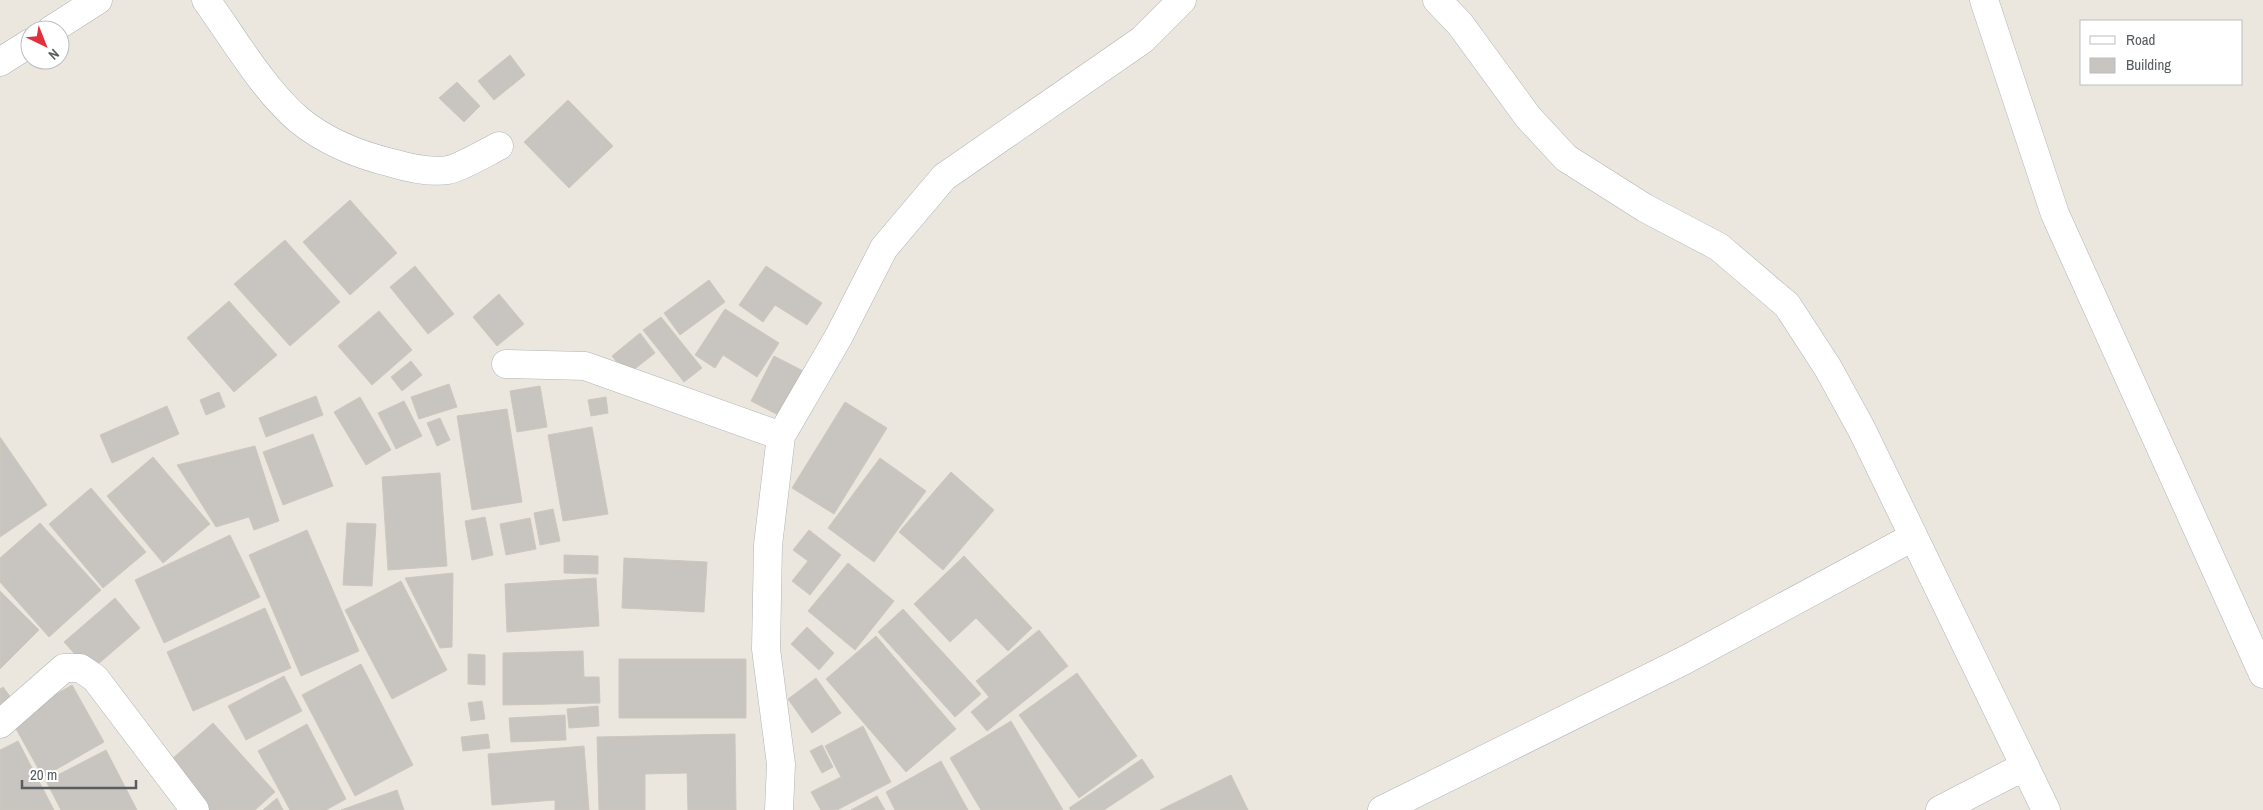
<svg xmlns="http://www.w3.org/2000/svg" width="2263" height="810" viewBox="0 0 2263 810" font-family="'Archivo Narrow',sans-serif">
<rect width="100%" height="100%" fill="#ebe7df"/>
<!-- building -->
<path fill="#c8c4bf" stroke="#cfc7be" d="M 510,55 L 525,75 L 494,100 L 478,81 Z
M 457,82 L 480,106 L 464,122 L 439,98 Z
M 568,100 L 613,146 L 569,188 L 524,142 Z
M 350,200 L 397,253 L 350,295 L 303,242 Z
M 285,240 L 340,302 L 290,346 L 234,284 Z
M 415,266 L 454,314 L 428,334 L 390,287 Z
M 766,266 L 822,303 L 807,325 L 775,305 L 763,322 L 739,305 Z
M 709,280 L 725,302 L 680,335 L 664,313 Z
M 499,294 L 524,324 L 497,346 L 473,317 Z
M 229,301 L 277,355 L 234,392 L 187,338 Z
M 725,309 L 779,343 L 757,377 L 723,355 L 715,368 L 695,355 Z
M 379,311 L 412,350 L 372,385 L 338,346 Z
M 661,317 L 702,368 L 684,382 L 643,330 Z
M 640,333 L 655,353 L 627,375 L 612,356 Z
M 774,356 L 805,372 L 782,417 L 751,401 Z
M 411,361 L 422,375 L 402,391 L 391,377 Z
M 449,384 L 457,407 L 419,419 L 411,397 Z
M 540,386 L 547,427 L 517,432 L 510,391 Z
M 219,392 L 225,407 L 206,415 L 200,400 Z
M 316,396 L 323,415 L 266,437 L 259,418 Z
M 360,397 L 391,450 L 366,465 L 334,412 Z
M 606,397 L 608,413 L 591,416 L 588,400 Z
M 404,401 L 422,436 L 396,449 L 378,413 Z
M 845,402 L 887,428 L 834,514 L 792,488 Z
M 167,406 L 179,434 L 112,463 L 100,435 Z
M 507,409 L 522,502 L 472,510 L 457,416 Z
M 440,418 L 450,440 L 437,446 L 427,423 Z
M 592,427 L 608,514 L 563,521 L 548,435 Z
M 313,434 L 333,486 L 283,505 L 263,452 Z
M 0,437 L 47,505 L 0,537 Z
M 255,446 L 279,521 L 254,530 L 249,517 L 216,527 L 177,465 Z
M 153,457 L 210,524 L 163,563 L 107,496 Z
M 880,458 L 926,491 L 874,562 L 828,528 Z
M 951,472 L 994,510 L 943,570 L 899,532 Z
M 440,473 L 447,566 L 388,570 L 382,477 Z
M 91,488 L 146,552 L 103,588 L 49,524 Z
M 553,509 L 560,541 L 540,545 L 534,513 Z
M 485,517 L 493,555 L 472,560 L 465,521 Z
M 530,518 L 536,549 L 506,555 L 500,524 Z
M 40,523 L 101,590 L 49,637 L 0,582 L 0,558 Z
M 347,523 L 376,524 L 372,586 L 343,585 Z
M 307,530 L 359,651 L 301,676 L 249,555 Z
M 809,530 L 841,555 L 810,595 L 792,581 L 808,561 L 793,550 Z
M 230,535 L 260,597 L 164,643 L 135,580 Z
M 564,555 L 598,556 L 598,574 L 564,573 Z
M 964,556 L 1032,628 L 1008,651 L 976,618 L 950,642 L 914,604 Z
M 624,558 L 707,562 L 704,612 L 622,608 Z
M 848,563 L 894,601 L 855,650 L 808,611 Z
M 453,573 L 452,647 L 440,648 L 405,578 Z
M 596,578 L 599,626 L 507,632 L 505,584 Z
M 401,581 L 447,670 L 392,699 L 345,610 Z
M 0,591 L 39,630 L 0,669 Z
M 115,598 L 140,628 L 90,671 L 64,642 Z
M 265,608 L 291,668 L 193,711 L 167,652 Z
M 903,609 L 981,694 L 955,717 L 878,632 Z
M 807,627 L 834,653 L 819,670 L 791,644 Z
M 1039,630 L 1068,666 L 987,731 L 971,712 L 989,697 L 976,681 Z
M 876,636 L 956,729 L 906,772 L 826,679 Z
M 583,651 L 584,677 L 599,677 L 600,703 L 503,705 L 503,653 Z
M 468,654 L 485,655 L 485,685 L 468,684 Z
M 619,659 L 746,659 L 746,718 L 619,718 Z
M 361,664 L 413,765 L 355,796 L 302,695 Z
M 1077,673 L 1137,756 L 1079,798 L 1019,715 Z
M 284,676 L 302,711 L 246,740 L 228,706 Z
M 816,678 L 841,713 L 812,733 L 788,699 Z
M 72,685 L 104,742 L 43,777 L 11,720 Z
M 3,687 L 12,699 L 0,707 L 0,689 Z
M 482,701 L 485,719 L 471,721 L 468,703 Z
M 598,706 L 599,726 L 569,728 L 567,709 Z
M 565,715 L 566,740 L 511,742 L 509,718 Z
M 1011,721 L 1063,810 L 981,810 L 950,758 Z
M 213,723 L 275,792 L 255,810 L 204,810 L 164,766 Z
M 307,724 L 346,799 L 326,810 L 290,810 L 258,751 Z
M 863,726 L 891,782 L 837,810 L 821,810 L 811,792 L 841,777 L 825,746 Z
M 488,734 L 490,748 L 463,751 L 461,737 Z
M 735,734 L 736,810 L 688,810 L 687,773 L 645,774 L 645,810 L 599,810 L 597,737 Z
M 18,741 L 54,810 L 0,810 L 0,750 Z
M 822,745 L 833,767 L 822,773 L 810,751 Z
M 584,746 L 589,810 L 555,810 L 555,800 L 492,805 L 488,754 Z
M 106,750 L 137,810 L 61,810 L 46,781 Z
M 1142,759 L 1154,777 L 1104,810 L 1071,810 L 1069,808 Z
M 941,761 L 968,810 L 895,810 L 886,792 Z
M 1231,775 L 1248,810 L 1160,810 Z
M 397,790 L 404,810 L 341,810 Z
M 877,796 L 885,810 L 851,810 Z
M 277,798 L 283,810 L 263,810 Z"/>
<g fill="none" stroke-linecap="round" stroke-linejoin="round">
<defs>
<path id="minor" d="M 206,0 C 235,40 262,88 299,120 C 326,142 359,155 392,163 C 409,168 430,173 448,170 C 460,168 487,152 499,146
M 1437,0 L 1460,24 L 1528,117 L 1566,158 L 1645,208 L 1719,247 L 1787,305 L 1828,368 L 1862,430 L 2046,810
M 1984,0 L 2055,214 L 2263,674
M 51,30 L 98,0
M 0,62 L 30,43
M 506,364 L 585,366 L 781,436 L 768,545 L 766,649 L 781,764 L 779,810
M 781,436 L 839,336 L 884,248 L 944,177 L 1142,40 L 1182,0
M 0,724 L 64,668 L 80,668 L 95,678 L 195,810
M 1382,810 L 1685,660 L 1913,537
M 1940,810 L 2025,766"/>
</defs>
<!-- minor casing -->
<use href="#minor" stroke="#b0b4b7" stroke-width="29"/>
<!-- minor -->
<use href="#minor" stroke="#fff" stroke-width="28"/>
</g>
<!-- legend -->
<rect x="2080" y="20" width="162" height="65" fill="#ffffff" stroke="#bcbebf"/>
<rect x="2090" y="36" width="25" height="8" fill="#ffffff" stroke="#bcbebf"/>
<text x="2126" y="45" font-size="15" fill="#585d60">Road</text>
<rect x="2090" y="58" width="25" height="15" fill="#c8c4bf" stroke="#bcbebf"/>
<text x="2126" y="70" font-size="15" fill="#585d60">Building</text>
<!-- north arrow -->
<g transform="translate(45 45) rotate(137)"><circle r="24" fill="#ffffff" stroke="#bcbebf"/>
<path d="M0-4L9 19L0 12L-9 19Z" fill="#e32e3c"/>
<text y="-8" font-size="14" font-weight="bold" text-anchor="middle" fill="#585d60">N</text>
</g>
<!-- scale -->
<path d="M22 780v8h114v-8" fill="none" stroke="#585d60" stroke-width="2.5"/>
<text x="30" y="780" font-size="15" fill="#585d60" stroke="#ffffff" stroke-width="4" paint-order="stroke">20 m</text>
</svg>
